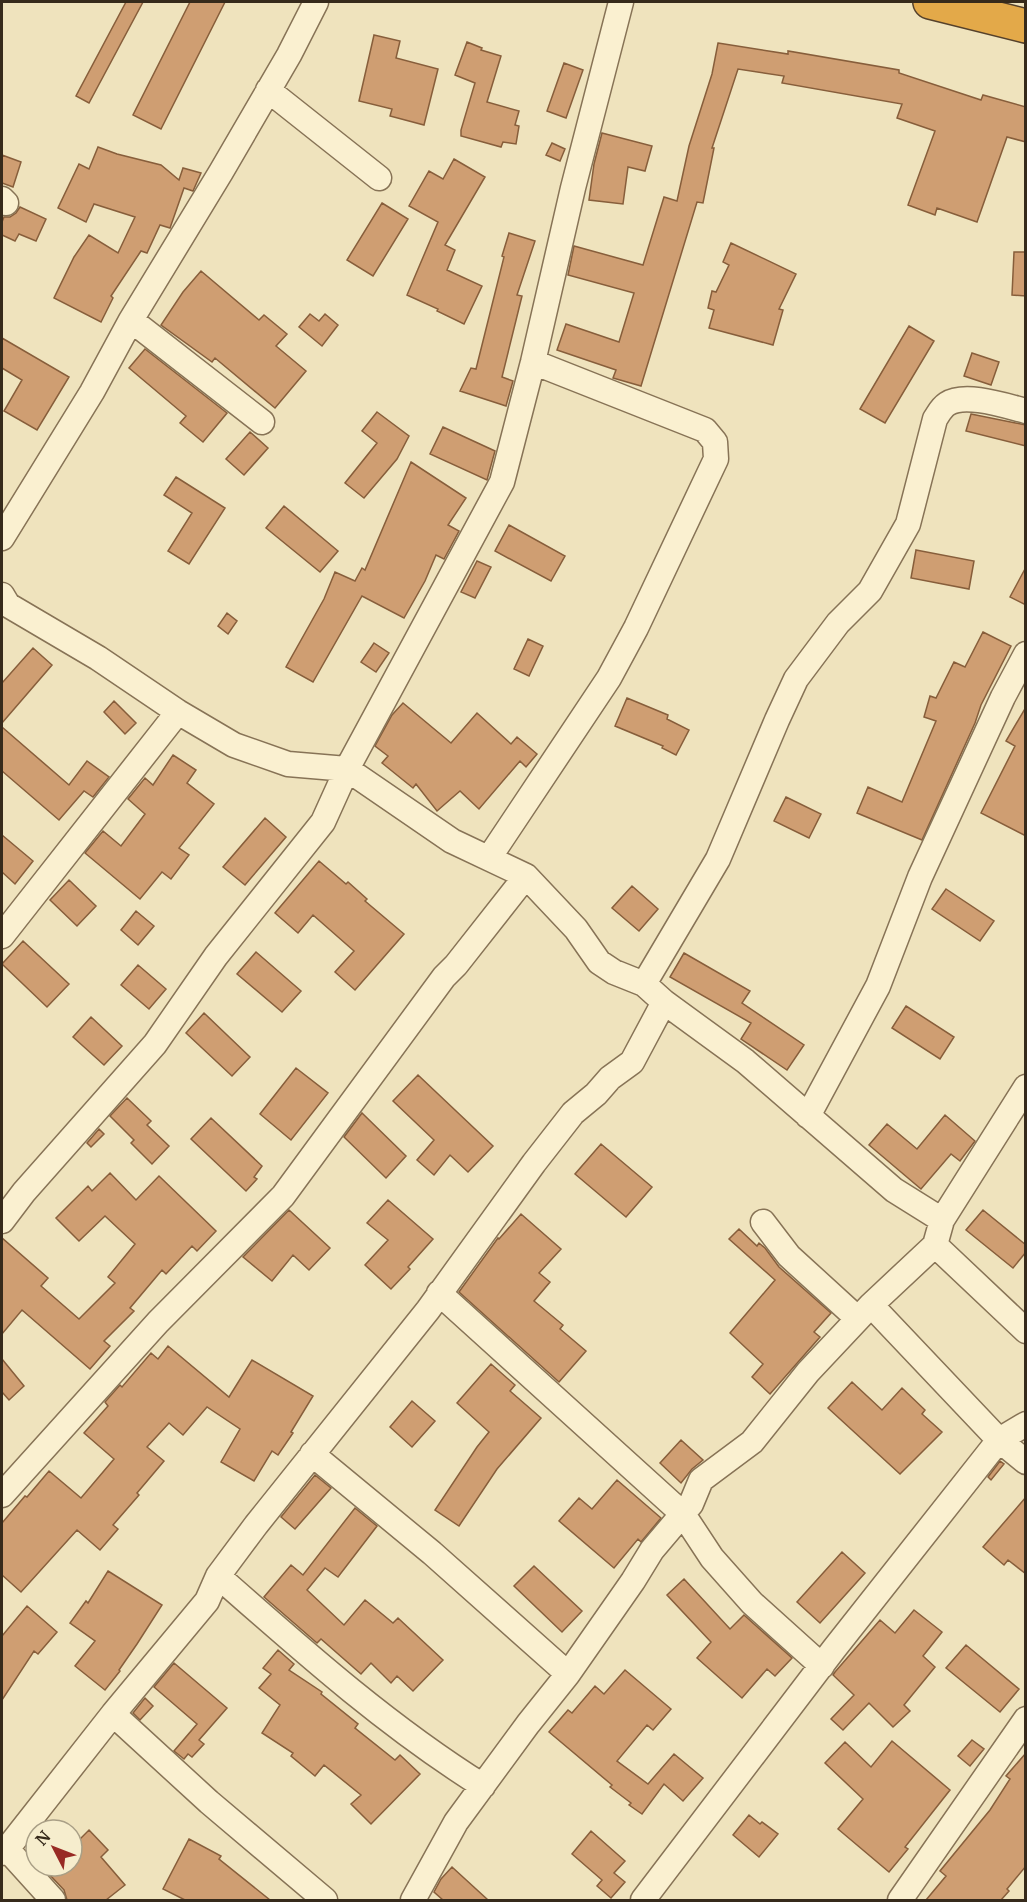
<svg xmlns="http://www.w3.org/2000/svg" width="1027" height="1902" viewBox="0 0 1027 1902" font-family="Merriweather,serif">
<rect width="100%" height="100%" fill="#efe3bd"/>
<!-- building -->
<path fill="#cf9e72" stroke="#875e3b" stroke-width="1.5" d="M 126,2 L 143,2 L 89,103 L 76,96 Z
M 190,2 L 225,2 L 161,129 L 133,115 Z
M 374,35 L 400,41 L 396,58 L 438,69 L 424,125 L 390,116 L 392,109 L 359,101 Z
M 467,42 L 482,48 L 481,50 L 501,56 L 487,102 L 519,111 L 515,125 L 519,126 L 516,144 L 503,142 L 501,147 L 461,136 L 461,130 L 475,83 L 455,75 Z
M 718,43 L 788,54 L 788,51 L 899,70 L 899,73 L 981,100 L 983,95 L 1026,107 L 1026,142 L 1007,137 L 977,222 L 937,208 L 935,215 L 908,205 L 935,131 L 897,118 L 902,104 L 782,83 L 784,76 L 738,69 L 712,148 L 714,148 L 703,203 L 697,202 L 641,386 L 613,378 L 616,370 L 557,350 L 566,324 L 619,342 L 634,293 L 568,275 L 574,246 L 643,265 L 664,197 L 677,201 L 689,146 L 712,74 Z
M 564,63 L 583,70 L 566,118 L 547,111 Z
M 602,133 L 652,146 L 645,171 L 628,167 L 623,204 L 589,200 L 594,164 Z
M 552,143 L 565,149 L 560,161 L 546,155 Z
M 98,147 L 117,154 L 161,165 L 179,180 L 183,168 L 201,173 L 193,191 L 184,188 L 170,228 L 160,225 L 147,253 L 141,251 L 111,296 L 113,298 L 101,322 L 54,298 L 74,257 L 89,235 L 118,253 L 135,217 L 94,204 L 86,222 L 58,208 L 79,164 L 89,169 Z
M 2,155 L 21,162 L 13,187 L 2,183 Z
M 454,159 L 485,177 L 445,245 L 455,250 L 447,270 L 482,286 L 464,324 L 437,311 L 438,309 L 407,295 L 438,222 L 409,206 L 429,171 L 443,179 Z
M 382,203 L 408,219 L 373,276 L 347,260 Z
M 20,207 L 46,219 L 36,241 L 19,234 L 15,241 L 2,235 L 2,222 L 4,217 L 10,217 L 16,213 Z
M 509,233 L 535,241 L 517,295 L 522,296 L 502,377 L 513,381 L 506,406 L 460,391 L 471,368 L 476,369 L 504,257 L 502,256 Z
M 731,243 L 796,274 L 779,309 L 783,310 L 773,345 L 709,328 L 714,310 L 708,308 L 712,291 L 716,292 L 729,265 L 723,262 Z
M 1014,252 L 1026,252 L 1026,296 L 1012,295 Z
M 201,271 L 259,320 L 264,315 L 287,334 L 276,346 L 306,371 L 275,408 L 215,358 L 212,362 L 161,325 L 183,292 Z
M 310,314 L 319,321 L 325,314 L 338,325 L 322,346 L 299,327 Z
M 909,326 L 934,341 L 885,423 L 860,409 Z
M 2,338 L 69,377 L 37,430 L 4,411 L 22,380 L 2,368 Z
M 145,349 L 227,413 L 203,442 L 180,423 L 186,416 L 129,368 Z
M 972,353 L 999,362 L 991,385 L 964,376 Z
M 377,412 L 409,436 L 397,459 L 364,498 L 345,483 L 377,443 L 362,431 Z
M 971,414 L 1026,425 L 1026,446 L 966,431 Z
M 443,427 L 495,451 L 487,480 L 430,454 Z
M 250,432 L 268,448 L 244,475 L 226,459 Z
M 411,462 L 466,498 L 448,525 L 459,531 L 444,559 L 436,555 L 425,581 L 404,618 L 362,596 L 313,682 L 286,667 L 324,599 L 335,572 L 355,581 L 362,568 L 365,570 Z
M 176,477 L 225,508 L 189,564 L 168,551 L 192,513 L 164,495 Z
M 284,506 L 338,551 L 320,572 L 266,528 Z
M 509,525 L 565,556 L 551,581 L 495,551 Z
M 916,550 L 974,561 L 969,589 L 911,578 Z
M 477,561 L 491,567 L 475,598 L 461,592 Z
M 1026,567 L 1026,605 L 1010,597 Z
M 227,613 L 237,621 L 228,634 L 218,626 Z
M 983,632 L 1011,646 L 981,705 L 975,723 L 922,840 L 857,813 L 868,787 L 902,802 L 936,721 L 924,717 L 930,696 L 936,698 L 954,662 L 965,667 Z
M 528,639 L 543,646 L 529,676 L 514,669 Z
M 374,643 L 389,653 L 376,672 L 361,662 Z
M 33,648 L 52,665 L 2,723 L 2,683 Z
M 627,698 L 668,715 L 667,719 L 689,730 L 676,755 L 662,748 L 663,746 L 615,726 Z
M 114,701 L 136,723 L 125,734 L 104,712 Z
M 403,703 L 451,743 L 477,713 L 511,744 L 517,737 L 537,754 L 526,767 L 520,761 L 479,809 L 460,791 L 437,811 L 416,784 L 413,788 L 382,763 L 388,756 L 375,746 L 392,715 Z
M 1026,707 L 1026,836 L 981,813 L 1015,746 L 1006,741 Z
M 2,727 L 69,785 L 87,761 L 109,777 L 93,797 L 84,791 L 59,820 L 2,771 Z
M 173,755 L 196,770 L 187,783 L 214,804 L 179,848 L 189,855 L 171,879 L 162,872 L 140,899 L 85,853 L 103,831 L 121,846 L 145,814 L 128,799 L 145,778 L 153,785 Z
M 786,797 L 821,814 L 809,838 L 774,821 Z
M 265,818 L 286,837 L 245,885 L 223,867 Z
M 2,835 L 33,861 L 15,884 L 2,872 Z
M 319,861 L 346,884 L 348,882 L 367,899 L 365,901 L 404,934 L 355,990 L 335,972 L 354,951 L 313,915 L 298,933 L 275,913 Z
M 69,880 L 96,906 L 77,926 L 50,900 Z
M 632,886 L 658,909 L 639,931 L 612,908 Z
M 946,889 L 994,921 L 980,941 L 932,909 Z
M 136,911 L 154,926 L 138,945 L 121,930 Z
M 23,941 L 69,984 L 47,1007 L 2,964 Z
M 256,952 L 301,991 L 282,1012 L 237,974 Z
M 684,953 L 750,991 L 742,1003 L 804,1045 L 787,1070 L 741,1039 L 751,1023 L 670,977 Z
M 138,965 L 166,989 L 149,1009 L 121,985 Z
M 906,1006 L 954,1037 L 940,1059 L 892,1028 Z
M 204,1013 L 250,1057 L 232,1076 L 186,1033 Z
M 91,1017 L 122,1046 L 104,1065 L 73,1037 Z
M 296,1068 L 328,1093 L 291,1140 L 260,1114 Z
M 418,1075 L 493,1146 L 468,1172 L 450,1155 L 434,1175 L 417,1160 L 434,1140 L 393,1101 Z
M 127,1098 L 151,1121 L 147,1125 L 169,1146 L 152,1164 L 131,1143 L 134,1140 L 110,1116 Z
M 362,1113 L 406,1156 L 386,1178 L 344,1137 Z
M 945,1115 L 975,1141 L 960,1161 L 951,1154 L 921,1189 L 869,1145 L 887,1124 L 917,1149 Z
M 211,1118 L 262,1166 L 254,1177 L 257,1179 L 246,1191 L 191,1139 Z
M 99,1129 L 104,1134 L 91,1147 L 87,1143 Z
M 601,1144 L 652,1187 L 626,1217 L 575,1174 Z
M 110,1173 L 136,1200 L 159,1176 L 216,1231 L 197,1251 L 192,1246 L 166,1274 L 162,1270 L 130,1308 L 134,1311 L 104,1341 L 110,1346 L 90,1369 L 22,1310 L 2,1334 L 2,1238 L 48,1278 L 41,1286 L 79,1319 L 115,1283 L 108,1277 L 135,1244 L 105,1216 L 79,1241 L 56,1218 L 88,1186 L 92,1191 Z
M 388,1200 L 433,1239 L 408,1267 L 410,1269 L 391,1289 L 365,1265 L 388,1240 L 367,1223 Z
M 289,1210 L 330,1248 L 309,1270 L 293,1255 L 272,1281 L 243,1257 Z
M 983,1210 L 1026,1245 L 1026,1252 L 1013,1268 L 966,1230 Z
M 521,1214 L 561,1249 L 539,1273 L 550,1282 L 534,1301 L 563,1325 L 560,1329 L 586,1351 L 559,1382 L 459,1292 L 498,1238 L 499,1239 Z
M 739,1229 L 757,1246 L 759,1243 L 765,1248 L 779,1267 L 831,1313 L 814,1332 L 820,1337 L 770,1394 L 752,1377 L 763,1364 L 730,1333 L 775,1280 L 729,1239 Z
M 168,1346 L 229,1397 L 252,1360 L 313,1396 L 291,1432 L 293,1433 L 278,1455 L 272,1451 L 254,1481 L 221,1462 L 240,1429 L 207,1407 L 183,1435 L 169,1423 L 147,1447 L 164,1461 L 137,1493 L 139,1495 L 113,1525 L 118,1529 L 100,1550 L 77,1530 L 21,1592 L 2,1575 L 2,1523 L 25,1496 L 27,1497 L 49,1471 L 81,1498 L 114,1459 L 84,1433 L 108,1406 L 105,1402 L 120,1385 L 122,1387 L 151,1353 L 158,1359 Z
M 2,1359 L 24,1386 L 9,1400 L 2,1392 Z
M 491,1364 L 515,1385 L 510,1391 L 541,1418 L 497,1469 L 459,1526 L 435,1510 L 477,1447 L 489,1432 L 457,1403 Z
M 852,1382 L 882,1410 L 902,1388 L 925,1410 L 922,1414 L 942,1432 L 900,1474 L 828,1408 Z
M 412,1401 L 435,1421 L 412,1447 L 390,1427 Z
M 681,1440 L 703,1460 L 692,1469 L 681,1483 L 660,1463 Z
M 1000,1461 L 1004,1464 L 991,1480 L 988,1477 Z
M 315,1475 L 331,1488 L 295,1529 L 281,1517 Z
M 617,1480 L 661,1518 L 641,1542 L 638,1539 L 614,1568 L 559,1521 L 579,1498 L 592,1509 Z
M 1026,1497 L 1026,1574 L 1008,1560 L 1004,1565 L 983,1547 Z
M 355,1508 L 377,1526 L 338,1577 L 325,1568 L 307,1590 L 344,1625 L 365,1600 L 393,1623 L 398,1618 L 443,1660 L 413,1691 L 397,1676 L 391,1683 L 371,1663 L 361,1674 L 321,1639 L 317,1643 L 264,1597 L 291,1565 L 303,1575 Z
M 842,1552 L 865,1573 L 820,1623 L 797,1602 Z
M 534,1566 L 582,1611 L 562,1632 L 514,1586 Z
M 108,1571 L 162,1605 L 137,1644 L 119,1670 L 120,1671 L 105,1690 L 75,1666 L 95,1641 L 70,1623 L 86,1601 L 88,1603 Z
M 684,1579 L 730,1629 L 744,1615 L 792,1658 L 775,1676 L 767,1669 L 742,1698 L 697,1658 L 711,1642 L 667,1595 Z
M 27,1606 L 57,1632 L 38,1654 L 34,1651 L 2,1700 L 2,1636 Z
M 914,1610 L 942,1632 L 923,1656 L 935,1667 L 904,1705 L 910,1711 L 893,1727 L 869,1703 L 843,1730 L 831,1719 L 854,1695 L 833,1675 L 835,1672 L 880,1620 L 895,1633 Z
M 966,1645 L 1019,1689 L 1000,1712 L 946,1668 Z
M 278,1650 L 294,1664 L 289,1670 L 322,1692 L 321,1694 L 358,1724 L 355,1728 L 395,1760 L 400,1755 L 420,1774 L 371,1824 L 351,1804 L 361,1795 L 324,1765 L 315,1776 L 291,1756 L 293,1753 L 262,1733 L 280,1705 L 259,1688 L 271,1674 L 263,1668 Z
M 174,1663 L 227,1708 L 199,1740 L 204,1744 L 192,1757 L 188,1754 L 184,1759 L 174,1751 L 197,1724 L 154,1687 Z
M 625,1670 L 671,1709 L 653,1730 L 647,1725 L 617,1761 L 648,1784 L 674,1754 L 703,1778 L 683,1801 L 664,1784 L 642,1814 L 629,1805 L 631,1803 L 610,1787 L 612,1785 L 549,1732 L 568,1710 L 572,1713 L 595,1686 L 604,1694 Z
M 145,1698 L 153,1706 L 140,1720 L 133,1713 Z
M 972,1740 L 984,1749 L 970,1766 L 958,1756 Z
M 892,1741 L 950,1790 L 905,1847 L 908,1849 L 889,1872 L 838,1829 L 863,1799 L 825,1763 L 845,1742 L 871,1767 Z
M 1026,1753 L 1026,1866 L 1007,1889 L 1009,1891 L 1001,1900 L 926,1900 L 946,1876 L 940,1871 L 990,1810 L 1010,1779 L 1006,1776 Z
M 749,1815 L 760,1824 L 762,1822 L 778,1834 L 759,1857 L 733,1835 Z
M 89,1830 L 108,1850 L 101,1857 L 125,1885 L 106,1900 L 67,1900 L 64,1890 L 47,1872 L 53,1866 L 72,1866 L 72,1847 Z
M 591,1831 L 625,1861 L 614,1873 L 625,1882 L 611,1898 L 597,1886 L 602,1880 L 572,1854 Z
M 189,1839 L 221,1856 L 219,1859 L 270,1900 L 185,1900 L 163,1889 Z
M 452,1867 L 488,1900 L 443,1900 L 434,1892 L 441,1879 Z"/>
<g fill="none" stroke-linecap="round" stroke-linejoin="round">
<defs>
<path id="minor" d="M 268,90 L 379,178
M 2,199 L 6,203
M 131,320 L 262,422
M 2,538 L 92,392 L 131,320 L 221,172 L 289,55 L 316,2
M 2,595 L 8,605 L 98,658 L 178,712 L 234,745 L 288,764 L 347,769 L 452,841 L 526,876 L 576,929 L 599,962 L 614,972 L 644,984 L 664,1002 L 745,1061 L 894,1190 L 942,1220
M 489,858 L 609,678 L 636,628 L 716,459 L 715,442 L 705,430 L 533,362
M 2,936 L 178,712
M 644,984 L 718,859 L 777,720 L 796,679 L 838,623 L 870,591 L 908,524 L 935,419 C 939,413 941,408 947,404 C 965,392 1006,406 1026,411
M 808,1116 L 878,986 L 920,877 L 1003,697 L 1026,654
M 2,1221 L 24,1192 L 155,1044 L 216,956 L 323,822 L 347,769 L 502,482 L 533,362 L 573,188 L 621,2
M 763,1222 L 789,1256 L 858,1319
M 935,1245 L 1026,1331
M 439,1293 L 683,1514 L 712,1558 L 752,1603 L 822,1666
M 871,1305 L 999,1440 L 1026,1462
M 312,1454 L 432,1553 L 568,1674
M 2,1495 L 158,1322 L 283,1196 L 444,977 L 456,965 L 526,876
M 218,1576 C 302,1650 387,1726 483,1786
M 113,1714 L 209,1802 L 325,1900
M 7,1849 L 53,1900
M 2,1853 L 7,1849 L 113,1714 L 207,1601 L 218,1576 L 256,1525 L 428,1310 L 534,1163 L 573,1113 L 596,1094 L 610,1078 L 632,1062 L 664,1002
M 413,1900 L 456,1822 L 528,1724 L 568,1674 L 633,1581 L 652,1550 L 691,1504 L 701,1480 L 752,1442 L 808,1372 L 871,1305 L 935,1245 L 942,1220 L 1026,1087
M 643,1900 L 834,1649 L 999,1440 L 1026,1424
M 900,1900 L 1026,1719"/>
<path id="highway" d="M 930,2 L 1026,26"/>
</defs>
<!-- minor casing -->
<use href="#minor" stroke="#877356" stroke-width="27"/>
<!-- highway casing -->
<use href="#highway" stroke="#55412b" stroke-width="36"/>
<!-- minor -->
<use href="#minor" stroke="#faf0d0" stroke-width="24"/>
<!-- highway -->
<use href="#highway" stroke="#e3a949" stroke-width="33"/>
</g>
<!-- border -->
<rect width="1027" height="1902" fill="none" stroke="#362a1b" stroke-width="6"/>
<!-- north arrow -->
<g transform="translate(54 1848) rotate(312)"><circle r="28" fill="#f6edcd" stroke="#a99f86" stroke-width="1.5"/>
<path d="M0-4.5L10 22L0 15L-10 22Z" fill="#982a24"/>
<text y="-9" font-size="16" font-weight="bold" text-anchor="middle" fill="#362a1b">N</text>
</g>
</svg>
